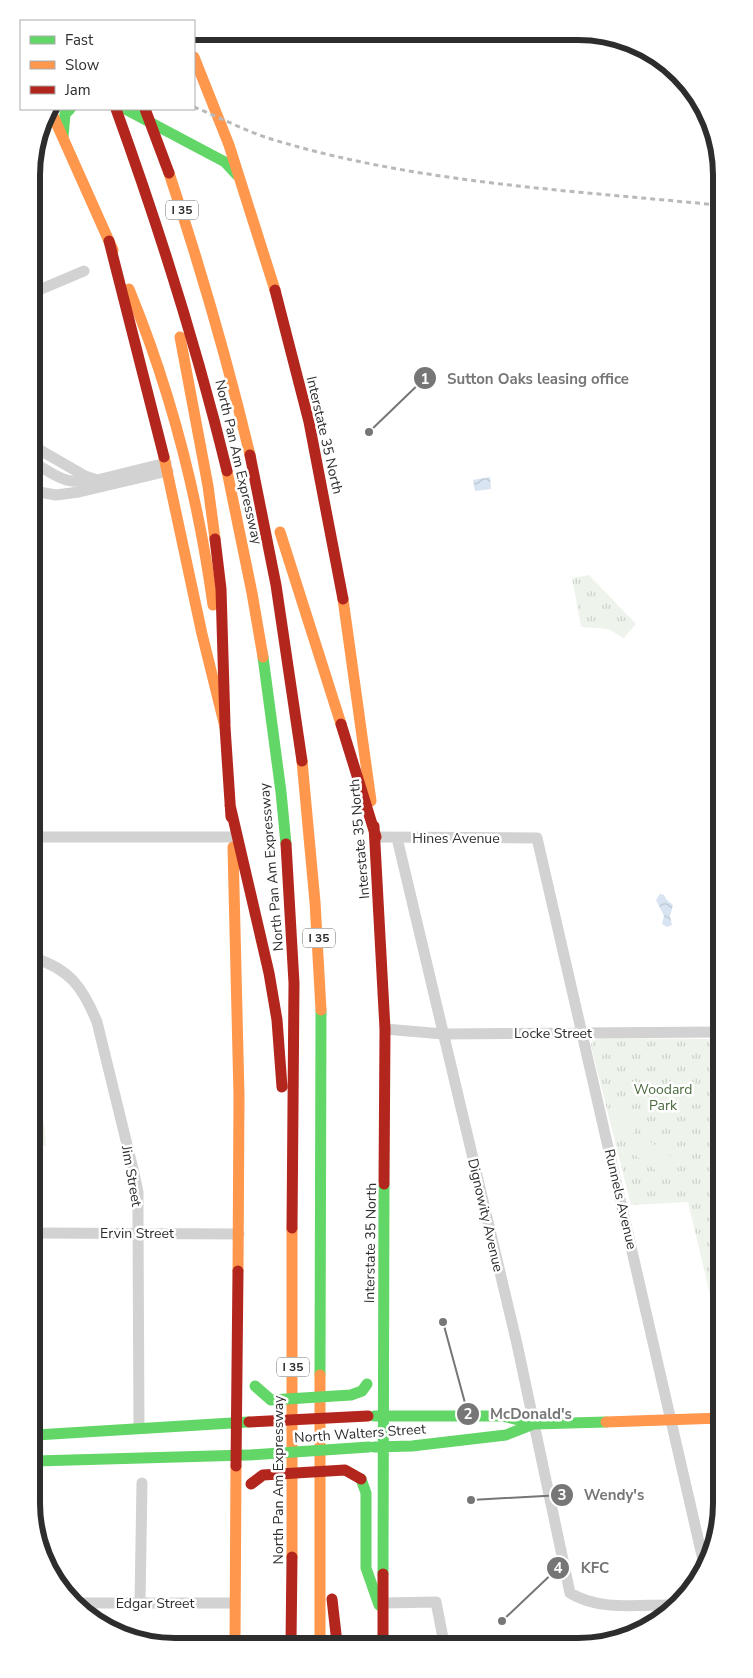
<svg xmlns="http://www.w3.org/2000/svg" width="753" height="1678" viewBox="0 0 753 1678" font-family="'Nunito Sans',sans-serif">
<defs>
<pattern id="park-tufts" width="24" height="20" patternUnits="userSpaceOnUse" patternTransform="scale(1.25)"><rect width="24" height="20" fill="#eef4eb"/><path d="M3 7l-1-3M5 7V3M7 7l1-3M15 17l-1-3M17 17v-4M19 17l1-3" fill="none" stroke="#ccd2ca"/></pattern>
<pattern id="water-waves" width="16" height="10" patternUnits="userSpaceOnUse" patternTransform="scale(1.25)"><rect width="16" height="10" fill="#d8e4f1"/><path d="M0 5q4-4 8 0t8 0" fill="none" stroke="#bac4cf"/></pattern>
</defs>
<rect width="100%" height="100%" fill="#fff"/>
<!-- park -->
<path fill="url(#park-tufts)" d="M 589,575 L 636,624 L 624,638 L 608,629 L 581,627 L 572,578 Z
M 712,856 L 719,856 L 719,892 L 713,892 Z
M 599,1038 L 720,1039 L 721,1341 L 688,1202 L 631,1205 L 591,1046 L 592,1041 Z"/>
<!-- garden -->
<path fill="#eef4eb" d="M 627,1103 L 635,1133 L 617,1138 L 609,1108 Z
M 35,1122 L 44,1122 L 46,1146 L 35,1147 Z
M 646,1139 L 673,1158 L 661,1174 L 635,1155 Z"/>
<!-- water -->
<path fill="url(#water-waves)" d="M 490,477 L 491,489 L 475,491 L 473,480 Z
M 660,894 L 664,895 L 667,900 L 673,905 L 670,916 L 672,925 L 667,927 L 662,924 L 664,916 L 656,900 Z"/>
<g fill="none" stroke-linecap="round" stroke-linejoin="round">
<!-- street -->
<path stroke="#d2d2d2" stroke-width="11" d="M 32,175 L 33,159
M 32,293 L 84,271
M 33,446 L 85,476 L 97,480 L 166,463
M 33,462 C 58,477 65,485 95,480
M 33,491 L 56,495 L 79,492 L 168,471
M 34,837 L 232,837
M 376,837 L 537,838 L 703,1560
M 397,838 L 517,1344 L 570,1593 C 601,1612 642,1604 677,1605
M 34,958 C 70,969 83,988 97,1022 L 133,1169 L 138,1192 L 138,1224 L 139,1428
M 385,1029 L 443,1034 L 720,1032
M 35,1233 L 239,1234
M 75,1603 L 235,1603
M 140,1603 L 142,1483
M 383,1603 L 436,1602 L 444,1643"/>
<!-- fast -->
<path stroke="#63d668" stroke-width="11" d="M 125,109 L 225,162 L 237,175
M 63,137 L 65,114 L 70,109
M 263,657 L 281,792 L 286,844
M 320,1375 L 321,1010
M 374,1416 L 503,1416 L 534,1424 L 606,1422
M 36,1435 L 248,1422
M 374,1447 L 412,1446 L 506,1435 L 534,1424
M 36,1461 L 247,1455
M 361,1479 L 366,1493 L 366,1568 L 379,1605
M 383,1574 L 384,1184"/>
<!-- slow -->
<path stroke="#ff974d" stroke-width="11" d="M 194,57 L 229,145 L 275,290
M 50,109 L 113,250
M 169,173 C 200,266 227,359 250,455
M 129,289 C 171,391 198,496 213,605
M 180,337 L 208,486 L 215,539
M 164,457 L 202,634 L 225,727
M 227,471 L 252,593 L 263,657
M 280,532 L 341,724
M 343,599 L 371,801
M 302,761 L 315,902 L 321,1010
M 233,847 L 239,1096 L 238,1271
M 606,1422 L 721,1418
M 292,1557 L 292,1228
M 320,1643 L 320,1375
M 235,1644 L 236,1466"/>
<!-- jam -->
<path stroke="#b3261e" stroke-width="11" d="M 116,109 C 159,228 197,348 227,471
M 109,241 L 164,457
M 275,290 L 309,422 L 343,599
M 250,455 L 276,585 L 302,761
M 215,539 L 221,589 L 225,724
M 341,724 L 376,837
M 225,727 L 231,817
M 230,805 L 269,973 L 277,1020 L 282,1087
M 374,826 L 385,1029 L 384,1184
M 286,844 L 294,983 L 292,1228
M 236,1466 L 238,1271
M 332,1599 L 337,1643
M 291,1643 L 292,1557
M 383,1643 L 383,1574"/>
<!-- rail -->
<path stroke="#b9b9b9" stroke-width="3" stroke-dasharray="5 4" stroke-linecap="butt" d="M 194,107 C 219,117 245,131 271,139 C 415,183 567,190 717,205"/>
<!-- fast-bridge -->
<path stroke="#63d668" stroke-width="11" d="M 255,1386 L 271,1400 L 351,1395 L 362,1391 L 367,1384
M 250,1455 L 369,1447"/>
<!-- jam-bridge -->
<path stroke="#b3261e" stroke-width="11" d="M 145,109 L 169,173
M 249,1422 L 368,1416
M 251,1484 L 263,1475 L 345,1470 L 361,1479"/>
</g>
<g text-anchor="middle" stroke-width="5" stroke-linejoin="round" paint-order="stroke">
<!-- shield labels -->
<g fill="#fff" stroke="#6c6c6c" stroke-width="1">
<rect x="166" y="200.5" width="32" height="19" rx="4"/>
<rect x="303" y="928.5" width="32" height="19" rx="4"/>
<rect x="277" y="1357.5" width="32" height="19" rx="4"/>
</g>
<g font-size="12" font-weight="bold" fill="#2d2d2d">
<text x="182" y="214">I 35</text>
<text x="319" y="942">I 35</text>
<text x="293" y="1371">I 35</text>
</g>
<!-- street labels -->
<g font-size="14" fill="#2d2d2d" stroke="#fff">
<text transform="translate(325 435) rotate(77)" y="5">Interstate 35 North</text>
<text transform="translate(239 462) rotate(77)" y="5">North Pan Am Expressway</text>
<text x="456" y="843">Hines Avenue</text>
<text transform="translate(359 839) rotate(-95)" y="5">Interstate 35 North</text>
<text transform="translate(271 867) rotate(-95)" y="5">North Pan Am Expressway</text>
<text x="553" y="1038">Locke Street</text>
<text transform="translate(132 1176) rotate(80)" y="5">Jim Street</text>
<text transform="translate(621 1199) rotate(77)" y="5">Runnels Avenue</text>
<text transform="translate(486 1215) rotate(77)" y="5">Dignowity Avenue</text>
<text x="137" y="1238">Ervin Street</text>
<text transform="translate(370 1243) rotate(-89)" y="5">Interstate 35 North</text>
<text transform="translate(360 1433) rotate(-4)" y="5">North Walters Street</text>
<text transform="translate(278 1480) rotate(-90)" y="5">North Pan Am Expressway</text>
<text x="155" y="1608">Edgar Street</text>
</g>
<!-- park labels -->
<g font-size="14" fill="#4a693b" stroke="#fff">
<text x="663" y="1094">Woodard<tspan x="663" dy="16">Park</tspan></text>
</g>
</g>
<!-- crop -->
<path d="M0 0H753V1678H0ZM175 40H578A135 135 0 0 1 713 175V1503A135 135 0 0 1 578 1638H175A135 135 0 0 1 40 1503V175A135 135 0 0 1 175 40Z" fill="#fff" fill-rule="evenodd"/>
<path fill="none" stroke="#2d2d2d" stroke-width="6" d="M175 40H578A135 135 0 0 1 713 175V1503A135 135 0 0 1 578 1638H175A135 135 0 0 1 40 1503V175A135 135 0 0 1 175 40Z"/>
<!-- callouts -->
<path fill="none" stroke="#767676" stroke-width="2" d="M369 432L425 378M443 1322L468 1414M471 1500L562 1495M502 1621L558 1568"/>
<g fill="#767676" stroke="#fff" stroke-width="2">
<circle cx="369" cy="432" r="5"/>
<circle cx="443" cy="1322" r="5"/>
<circle cx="471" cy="1500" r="5"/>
<circle cx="502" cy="1621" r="5"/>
<circle cx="425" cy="378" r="12"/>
<circle cx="468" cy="1414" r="12"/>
<circle cx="562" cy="1495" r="12"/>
<circle cx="558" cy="1568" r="12"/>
</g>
<g font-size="15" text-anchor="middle" font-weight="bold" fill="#fff">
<text x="425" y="384">1</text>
<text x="468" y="1419">2</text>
<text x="562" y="1500">3</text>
<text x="558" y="1573">4</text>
</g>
<g font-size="15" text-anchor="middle" font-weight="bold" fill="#767676" stroke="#fff" stroke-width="5" stroke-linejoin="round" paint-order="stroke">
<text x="538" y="384">Sutton Oaks leasing office</text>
<text x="531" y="1419">McDonald's</text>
<text x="614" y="1500">Wendy's</text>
<text x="595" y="1573">KFC</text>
</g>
<!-- legend -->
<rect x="20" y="20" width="175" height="90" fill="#ffffff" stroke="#ababab"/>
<rect x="30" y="36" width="25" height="8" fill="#63d668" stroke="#ababab"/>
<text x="65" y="45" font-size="15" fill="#2d2d2d">Fast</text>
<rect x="30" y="61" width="25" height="8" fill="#ff974d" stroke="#ababab"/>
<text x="65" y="70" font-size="15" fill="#2d2d2d">Slow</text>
<rect x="30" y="86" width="25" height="8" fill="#b3261e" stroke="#ababab"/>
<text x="65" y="95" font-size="15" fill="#2d2d2d">Jam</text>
</svg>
